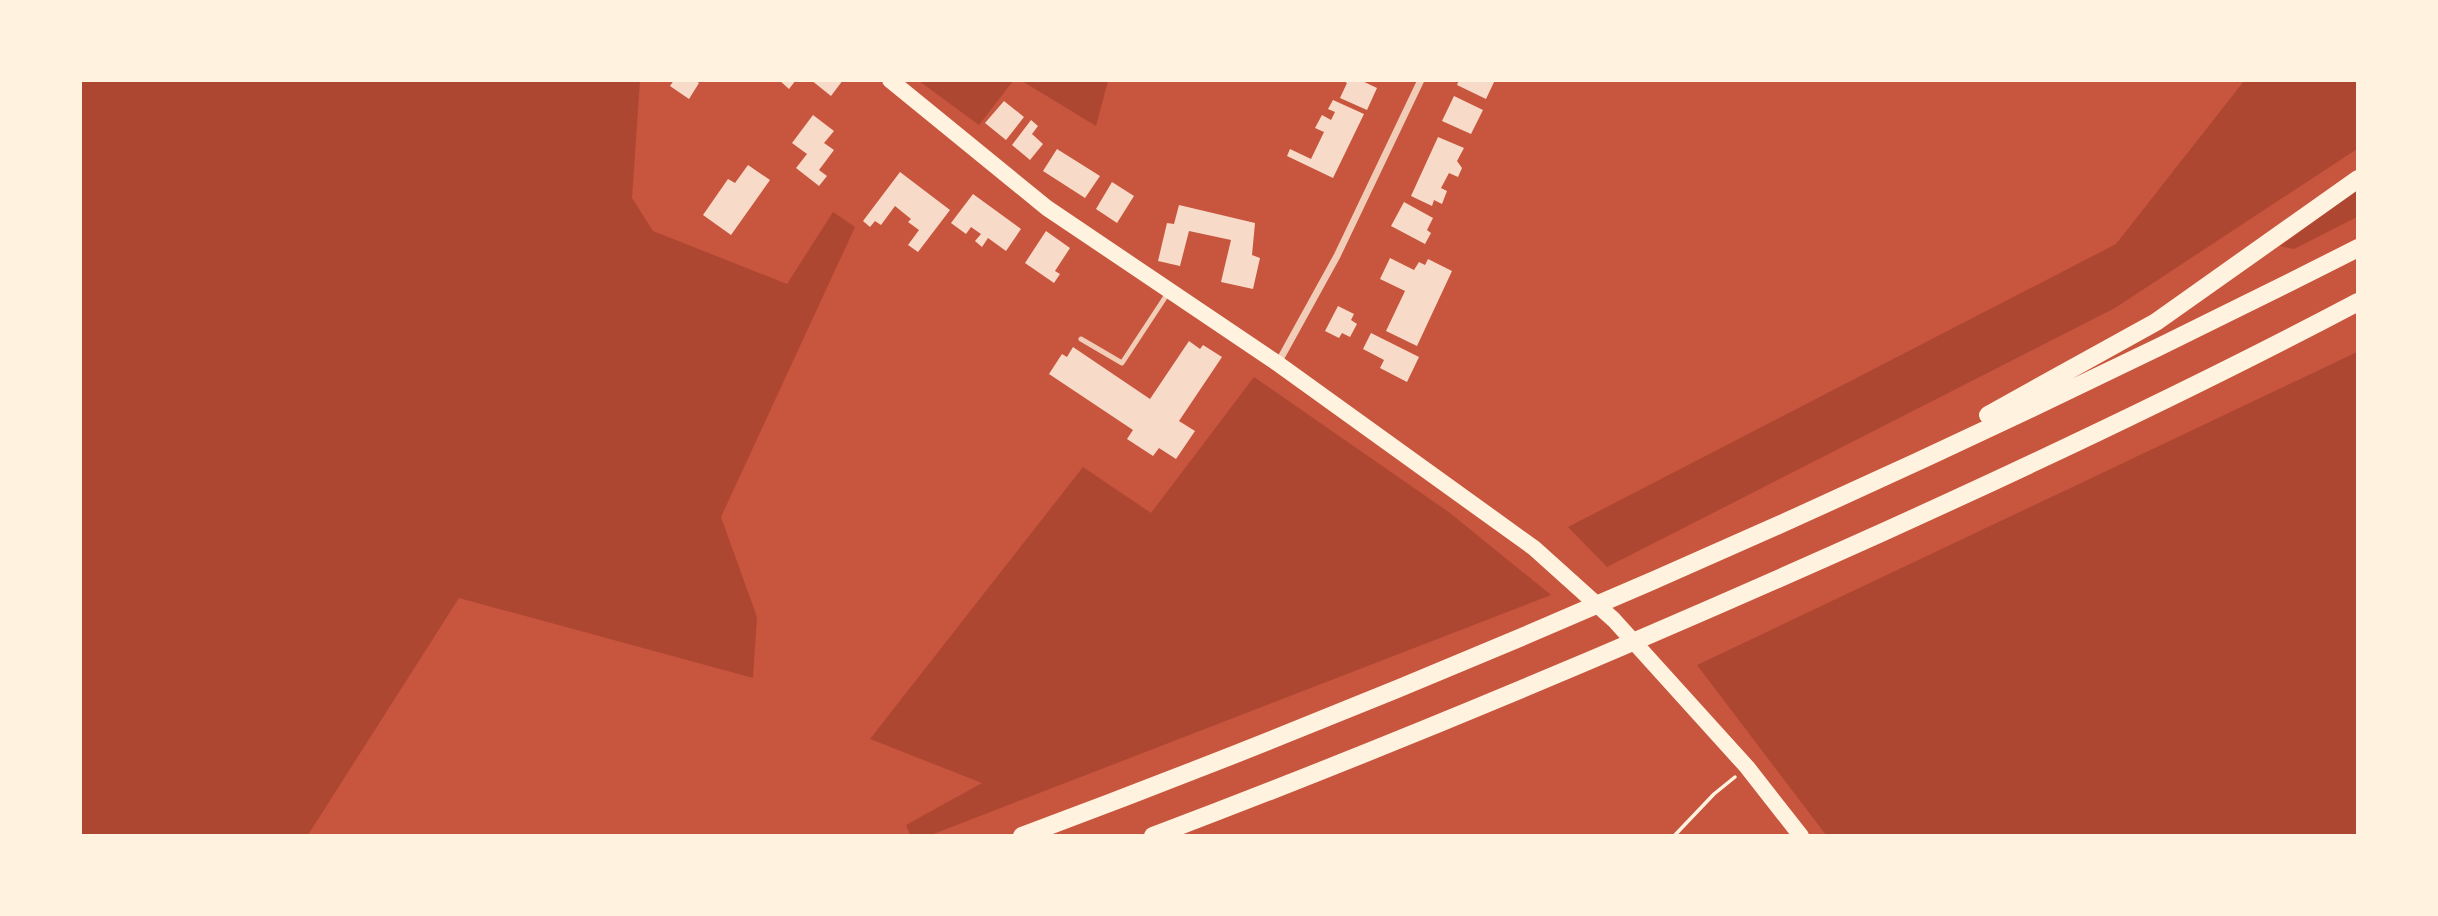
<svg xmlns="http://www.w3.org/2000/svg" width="2438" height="916" viewBox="0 0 2438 916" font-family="Lato,sans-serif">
<rect width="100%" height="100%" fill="#c8553d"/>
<!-- green -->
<path fill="#ae4732" d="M 80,81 L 640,81 L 632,198 L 653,231 L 787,284 L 833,212 L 855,227 L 721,517 L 757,617 L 753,678 L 459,598 L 308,835 L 81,835 Z
M 919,81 L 919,80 L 1013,81 L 979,125 Z
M 1022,81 L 1108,81 L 1096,126 Z
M 2244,81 L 2357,81 L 2357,149 L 2115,308 L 1607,567 L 1568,527 L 2116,244 Z
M 2357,190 L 2357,217 L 2294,249 L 2280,246 Z
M 2357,352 L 2357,835 L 1826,835 L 1697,665 Z
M 1254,377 L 1450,513 L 1551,595 L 931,835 L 910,835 L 906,825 L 982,783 L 870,739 L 1083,467 L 1151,513 Z"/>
<!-- building -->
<path fill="#f7dbc8" d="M 674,80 L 695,80 L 699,83 L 689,99 L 670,86 Z
M 779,80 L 796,80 L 789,89 Z
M 811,80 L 843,80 L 831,96 Z
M 1342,80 L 1360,80 L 1377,88 L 1367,110 L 1340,98 L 1347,83 Z
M 1459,80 L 1495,80 L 1486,99 L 1457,85 Z
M 1454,96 L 1483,110 L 1471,134 L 1442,121 Z
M 1333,100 L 1364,114 L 1333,178 L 1287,156 L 1290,149 L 1311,159 L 1324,132 L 1315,128 L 1322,115 L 1331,120 L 1335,112 L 1328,109 Z
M 1004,101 L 1024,117 L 1006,140 L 985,123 Z
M 813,115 L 834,131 L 824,143 L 834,150 L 819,170 L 827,176 L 819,186 L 796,168 L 807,154 L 792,143 Z
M 1031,120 L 1038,126 L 1032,134 L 1043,144 L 1030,160 L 1012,145 Z
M 1438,137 L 1464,148 L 1457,161 L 1462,168 L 1458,177 L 1449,173 L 1441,188 L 1447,191 L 1442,204 L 1434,200 L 1432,206 L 1411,196 Z
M 1057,149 L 1100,176 L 1085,198 L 1043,171 Z
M 748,165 L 770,180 L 731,235 L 703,215 L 728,179 L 735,183 Z
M 900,172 L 950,210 L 918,252 L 908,245 L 919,230 L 908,222 L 911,219 L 895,206 L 881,225 L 875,221 L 870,227 L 863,221 Z
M 1112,182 L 1134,196 L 1117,223 L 1096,209 Z
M 973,194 L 1021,229 L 1006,251 L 988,238 L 982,247 L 975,241 L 981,234 L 971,227 L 966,234 L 951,223 Z
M 1404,202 L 1433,218 L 1427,230 L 1431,233 L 1425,244 L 1391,226 Z
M 1179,205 L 1255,223 L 1252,255 L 1260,258 L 1253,289 L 1221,282 L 1231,240 L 1189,231 L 1180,266 L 1158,261 L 1167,223 L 1174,224 Z
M 1046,231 L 1070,248 L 1055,271 L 1060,274 L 1054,283 L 1025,263 Z
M 1390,258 L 1414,270 L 1419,262 L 1425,265 L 1428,259 L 1452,271 L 1417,346 L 1386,331 L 1405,291 L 1380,279 Z
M 1338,306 L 1354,314 L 1351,320 L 1357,324 L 1350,337 L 1342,333 L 1339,338 L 1325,331 Z
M 1371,333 L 1419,357 L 1407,382 L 1380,368 L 1384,360 L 1363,349 Z
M 1189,341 L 1200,349 L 1203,345 L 1222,357 L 1179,421 L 1195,431 L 1176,459 L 1159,448 L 1153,456 L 1127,439 L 1133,430 L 1049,374 L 1062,354 L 1067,357 L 1073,347 L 1150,399 Z"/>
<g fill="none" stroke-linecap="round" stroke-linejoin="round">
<!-- path -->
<path stroke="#fff3e0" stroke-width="3.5" d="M 1674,836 L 1714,794 L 1735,777"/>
<!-- service -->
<path stroke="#f1ccb7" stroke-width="5" d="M 1081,339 L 1122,363 L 1168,293"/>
<!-- minor -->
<path stroke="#f1ccb7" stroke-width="7" d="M 1278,363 L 1337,256 L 1421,80"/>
<!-- primary -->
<path stroke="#fff3e0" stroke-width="16" d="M 890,80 L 1047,208 L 1277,363 L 1534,548 L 1614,620 L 1747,767 L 1801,836"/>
<!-- motorway -->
<path stroke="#fff3e0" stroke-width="18" d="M 1988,415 L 2156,322 L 2358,179
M 1022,836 C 1478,666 1924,468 2358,248
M 1153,836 C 1399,743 1641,641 1881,533 C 2042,460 2201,385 2358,302"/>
</g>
<!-- border -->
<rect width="2438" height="916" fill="none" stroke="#fff3e0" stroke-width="164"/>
</svg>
